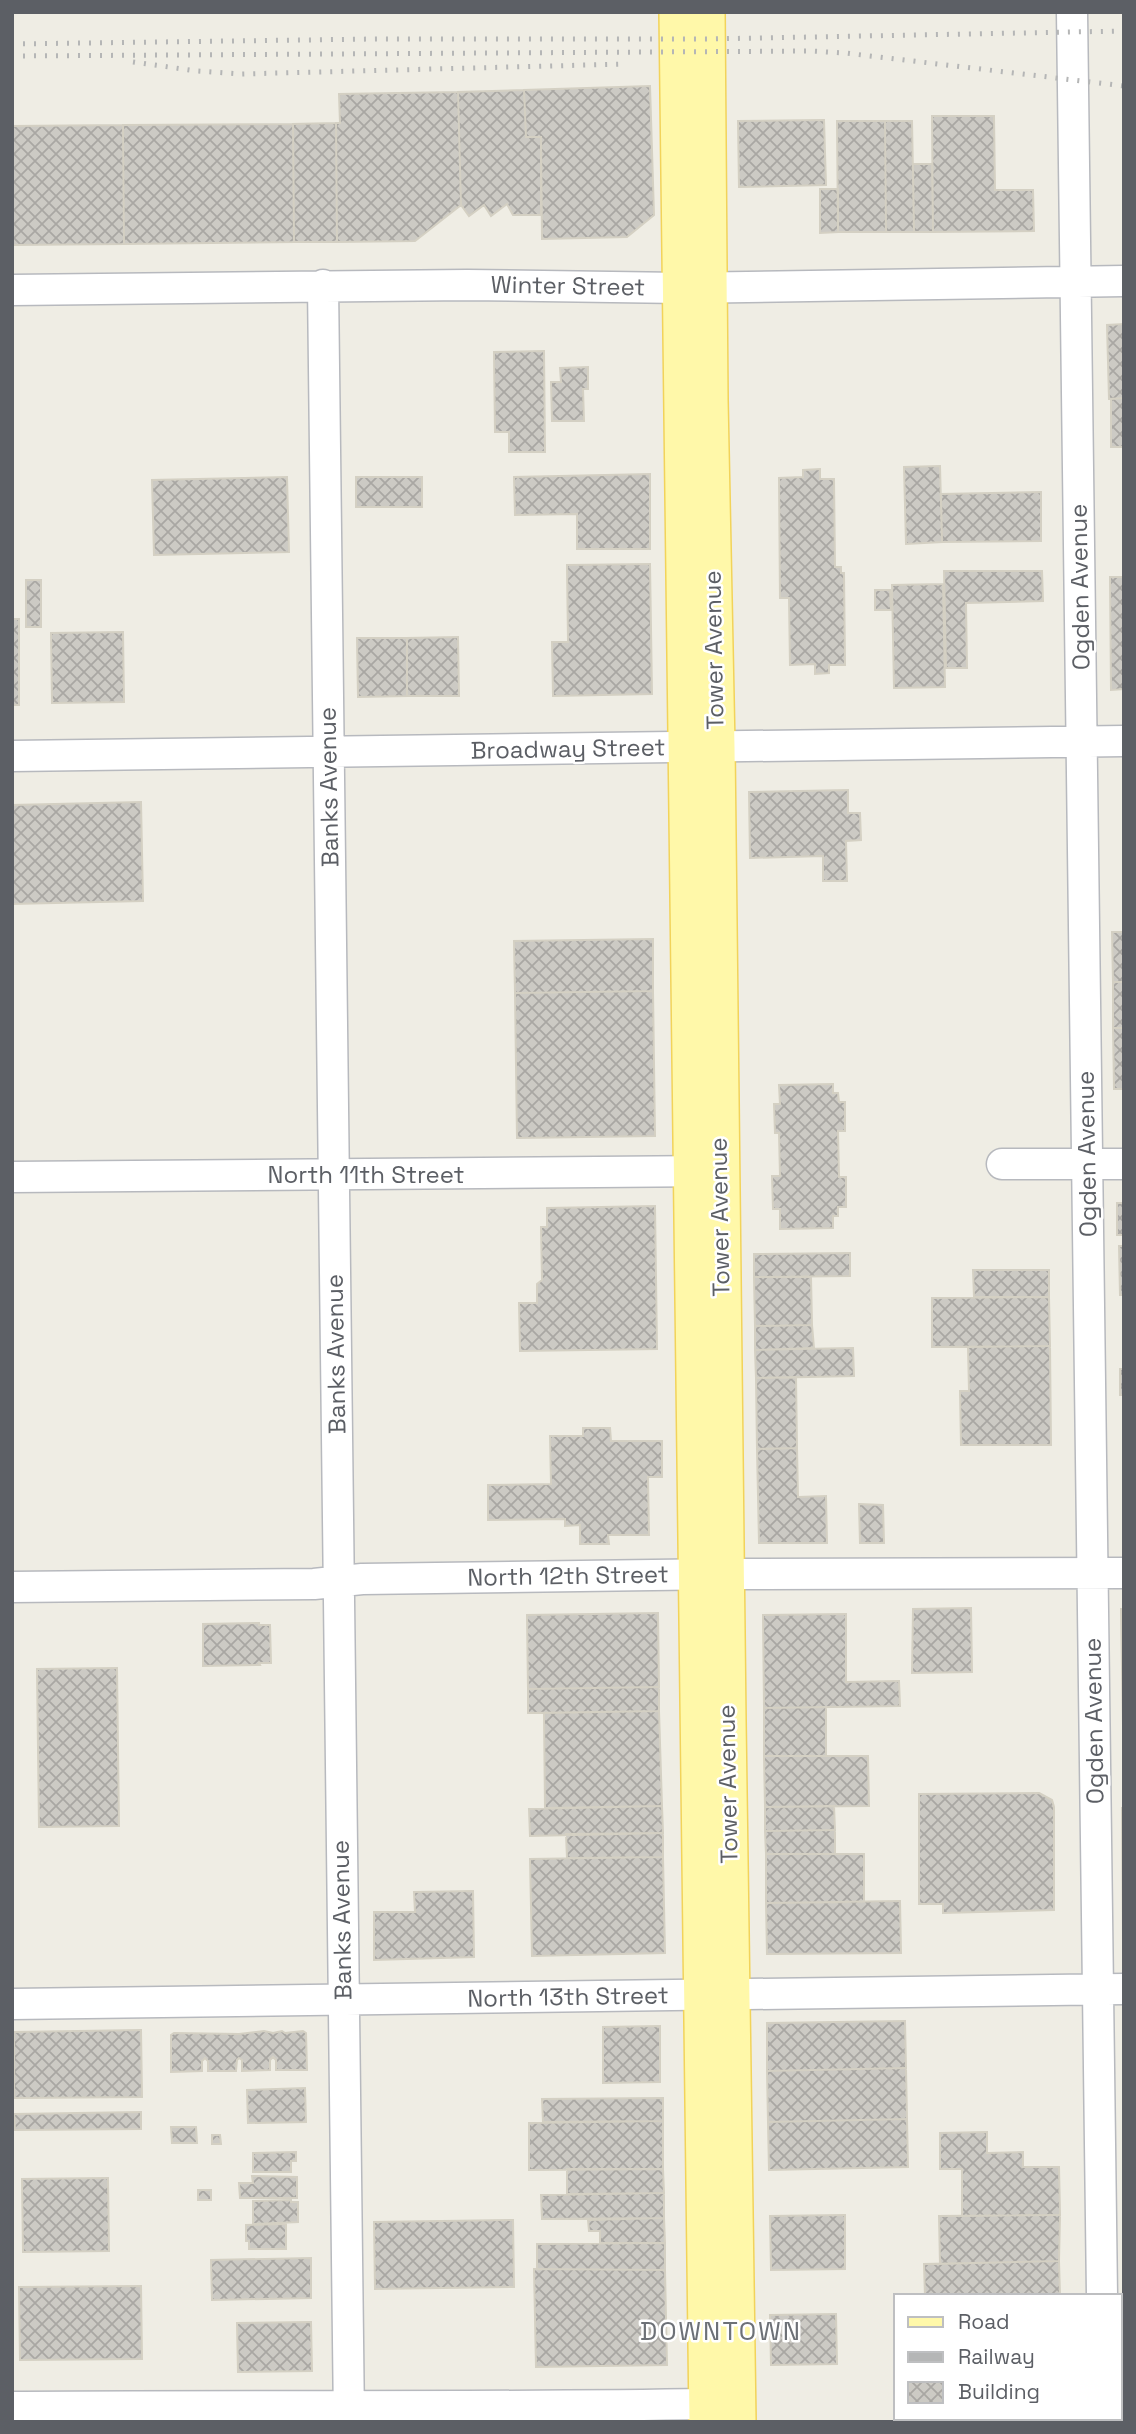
<svg xmlns="http://www.w3.org/2000/svg" width="1136" height="2434" viewBox="0 0 1136 2434" font-family="'Space Grotesk',sans-serif">
<defs>
<pattern id="building-cross-hatch" width="8" height="8" patternUnits="userSpaceOnUse" patternTransform="scale(1.75)"><rect width="8" height="8" fill="#cccac4"/><path d="M0 0l8 8M0 8l8-8" fill="none" stroke="#a9a7a3"/></pattern>
</defs>
<rect width="100%" height="100%" fill="#efede4"/>
<!-- building -->
<path fill="url(#building-cross-hatch)" stroke="#d4d0c3" stroke-width="2" d="M 650,86 L 654,215 L 627,237 L 542,239 L 541,137 L 526,137 L 524,90 Z
M 524,90 L 526,137 L 541,137 L 541,215 L 513,215 L 507,204 L 491,216 L 484,205 L 469,216 L 461,205 L 458,92 Z
M 458,92 L 461,205 L 415,241 L 337,242 L 336,123 L 340,123 L 339,94 Z
M 932,116 L 994,116 L 995,190 L 1033,190 L 1034,231 L 933,232 Z
M 824,120 L 826,185 L 739,187 L 738,121 Z
M 837,121 L 885,121 L 886,232 L 838,232 Z
M 885,121 L 912,121 L 914,232 L 886,232 Z
M 336,123 L 337,242 L 294,242 L 293,124 Z
M 293,124 L 294,242 L 124,244 L 123,125 Z
M 123,125 L 124,244 L 12,245 L 12,126 Z
M 913,164 L 932,164 L 933,232 L 914,232 Z
M 820,189 L 838,189 L 838,232 L 820,233 Z
M 1124,324 L 1124,398 L 1109,399 L 1107,325 Z
M 544,351 L 545,452 L 509,452 L 509,432 L 495,432 L 494,352 Z
M 588,367 L 588,389 L 583,389 L 584,421 L 552,421 L 551,382 L 561,382 L 560,368 Z
M 1124,398 L 1124,447 L 1111,447 L 1111,399 Z
M 940,466 L 942,542 L 906,544 L 904,467 Z
M 820,469 L 820,479 L 834,479 L 835,567 L 841,567 L 841,573 L 844,573 L 845,665 L 829,665 L 829,673 L 815,674 L 815,664 L 790,665 L 789,598 L 780,598 L 779,478 L 803,477 L 803,470 Z
M 650,474 L 650,549 L 577,549 L 577,514 L 515,515 L 514,477 Z
M 287,477 L 289,552 L 154,555 L 152,480 Z
M 356,477 L 422,477 L 422,507 L 356,507 Z
M 1041,492 L 1041,541 L 942,542 L 941,494 Z
M 650,564 L 652,694 L 553,696 L 552,642 L 568,642 L 567,565 Z
M 944,571 L 1042,571 L 1043,601 L 966,603 L 967,668 L 946,668 Z
M 1110,577 L 1124,577 L 1124,689 L 1111,690 Z
M 26,580 L 41,580 L 41,627 L 26,627 Z
M 943,584 L 945,687 L 894,688 L 892,585 Z
M 875,590 L 890,590 L 891,610 L 875,610 Z
M 12,619 L 19,619 L 19,705 L 12,705 Z
M 123,632 L 124,702 L 52,703 L 51,633 Z
M 458,637 L 459,696 L 407,696 L 407,638 Z
M 357,638 L 407,638 L 407,696 L 358,697 Z
M 848,790 L 848,813 L 860,813 L 861,840 L 846,841 L 847,881 L 823,881 L 823,856 L 750,858 L 749,792 Z
M 141,802 L 143,901 L 12,904 L 12,805 Z
M 1112,932 L 1124,932 L 1124,982 L 1113,982 Z
M 653,939 L 653,991 L 515,993 L 514,941 Z
M 1113,982 L 1124,982 L 1124,1028 L 1113,1028 Z
M 653,991 L 655,1136 L 517,1138 L 515,993 Z
M 1113,1028 L 1124,1028 L 1124,1089 L 1114,1089 Z
M 833,1084 L 833,1093 L 838,1093 L 839,1102 L 845,1102 L 845,1131 L 838,1131 L 839,1177 L 846,1177 L 846,1207 L 838,1207 L 838,1216 L 833,1216 L 833,1228 L 780,1229 L 780,1209 L 773,1209 L 772,1176 L 780,1176 L 779,1133 L 775,1133 L 774,1104 L 780,1104 L 779,1085 Z
M 1117,1203 L 1124,1203 L 1124,1235 L 1117,1235 Z
M 655,1206 L 657,1349 L 520,1351 L 519,1303 L 537,1303 L 537,1284 L 542,1280 L 541,1227 L 547,1227 L 547,1208 Z
M 1119,1246 L 1124,1246 L 1124,1295 L 1120,1295 Z
M 850,1253 L 850,1276 L 754,1277 L 754,1254 Z
M 973,1270 L 1049,1270 L 1049,1297 L 974,1297 Z
M 754,1277 L 811,1277 L 812,1325 L 755,1326 Z
M 1049,1297 L 1050,1346 L 932,1347 L 932,1298 Z
M 812,1325 L 814,1348 L 755,1350 L 755,1326 Z
M 1050,1346 L 1051,1445 L 961,1445 L 960,1391 L 969,1391 L 968,1347 Z
M 853,1348 L 854,1376 L 756,1378 L 755,1350 Z
M 1120,1369 L 1124,1369 L 1124,1395 L 1120,1395 Z
M 796,1377 L 797,1448 L 757,1449 L 756,1378 Z
M 583,1428 L 610,1428 L 611,1441 L 662,1441 L 662,1477 L 648,1477 L 649,1535 L 608,1535 L 609,1544 L 580,1544 L 580,1525 L 565,1526 L 565,1519 L 488,1520 L 488,1485 L 551,1484 L 550,1436 L 583,1436 Z
M 797,1448 L 798,1497 L 826,1496 L 827,1543 L 759,1543 L 757,1449 Z
M 859,1504 L 883,1505 L 884,1543 L 860,1543 Z
M 971,1608 L 972,1672 L 912,1673 L 913,1609 Z
M 1121,1609 L 1124,1609 L 1124,1726 L 1123,1726 Z
M 658,1613 L 659,1687 L 528,1689 L 527,1615 Z
M 846,1614 L 846,1682 L 899,1681 L 900,1706 L 764,1708 L 763,1615 Z
M 259,1623 L 259,1625 L 270,1625 L 271,1663 L 259,1663 L 260,1665 L 203,1666 L 203,1624 Z
M 117,1668 L 119,1826 L 39,1827 L 37,1669 Z
M 659,1687 L 659,1711 L 528,1713 L 528,1689 Z
M 826,1707 L 826,1756 L 764,1756 L 764,1708 Z
M 659,1711 L 662,1806 L 545,1808 L 544,1713 Z
M 764,1756 L 868,1756 L 869,1806 L 765,1807 Z
M 1039,1793 L 1052,1800 L 1054,1807 L 1054,1910 L 943,1913 L 943,1904 L 919,1904 L 919,1794 Z
M 662,1806 L 663,1833 L 530,1836 L 529,1809 Z
M 834,1806 L 835,1830 L 765,1831 L 765,1807 Z
M 1122,1808 L 1124,1808 L 1124,1947 L 1123,1941 Z
M 835,1830 L 835,1854 L 766,1854 L 765,1831 Z
M 663,1833 L 663,1857 L 567,1858 L 566,1834 Z
M 766,1854 L 864,1854 L 864,1902 L 766,1903 Z
M 663,1857 L 665,1953 L 532,1956 L 530,1859 Z
M 473,1891 L 474,1957 L 374,1960 L 374,1912 L 415,1912 L 414,1892 Z
M 900,1901 L 901,1953 L 767,1954 L 766,1903 Z
M 905,2021 L 906,2068 L 767,2071 L 767,2023 Z
M 660,2026 L 660,2082 L 603,2083 L 603,2027 Z
M 141,2030 L 142,2097 L 14,2098 L 14,2032 Z
M 264,2031 L 273,2033 L 282,2031 L 285,2033 L 303,2031 L 306,2033 L 307,2070 L 276,2070 L 276,2060 L 273,2057 L 270,2060 L 270,2070 L 242,2071 L 242,2060 L 239,2058 L 237,2060 L 236,2071 L 208,2071 L 208,2061 L 205,2058 L 202,2061 L 202,2071 L 171,2072 L 171,2035 L 174,2033 L 239,2034 Z
M 906,2068 L 907,2119 L 768,2122 L 767,2071 Z
M 305,2088 L 306,2122 L 248,2123 L 247,2090 Z
M 663,2098 L 663,2121 L 543,2122 L 542,2099 Z
M 141,2112 L 141,2129 L 15,2130 L 14,2114 Z
M 907,2119 L 908,2167 L 769,2170 L 768,2122 Z
M 663,2121 L 663,2169 L 529,2170 L 529,2123 Z
M 171,2127 L 196,2127 L 197,2143 L 172,2143 Z
M 987,2132 L 987,2153 L 1023,2152 L 1023,2167 L 1059,2167 L 1060,2215 L 962,2216 L 962,2169 L 940,2169 L 940,2133 Z
M 212,2135 L 220,2135 L 221,2144 L 212,2144 Z
M 296,2152 L 296,2161 L 291,2161 L 291,2172 L 253,2172 L 253,2153 Z
M 567,2169 L 663,2169 L 664,2193 L 567,2194 Z
M 252,2176 L 297,2177 L 297,2198 L 240,2198 L 239,2183 L 253,2183 Z
M 108,2178 L 109,2251 L 23,2252 L 22,2179 Z
M 198,2190 L 211,2190 L 211,2200 L 198,2200 Z
M 664,2193 L 664,2218 L 542,2219 L 541,2195 Z
M 291,2200 L 291,2202 L 298,2202 L 298,2222 L 253,2224 L 253,2201 Z
M 845,2215 L 845,2269 L 771,2270 L 770,2216 Z
M 1060,2215 L 1059,2261 L 940,2264 L 939,2216 Z
M 664,2218 L 665,2243 L 600,2243 L 600,2231 L 589,2231 L 588,2220 Z
M 513,2220 L 514,2287 L 375,2289 L 374,2222 Z
M 286,2224 L 286,2249 L 249,2249 L 249,2241 L 246,2241 L 246,2225 Z
M 665,2243 L 665,2270 L 537,2269 L 537,2244 Z
M 311,2258 L 311,2298 L 212,2300 L 211,2260 Z
M 1059,2261 L 1060,2296 L 925,2296 L 924,2264 Z
M 534,2269 L 665,2270 L 667,2365 L 536,2367 Z
M 141,2286 L 142,2359 L 20,2360 L 19,2287 Z
M 836,2314 L 837,2364 L 771,2365 L 770,2315 Z
M 311,2322 L 312,2371 L 238,2372 L 237,2323 Z"/>
<g fill="none" stroke-linecap="round" stroke-linejoin="round">
<defs>
<path id="minor" d="M 1072,12 L 1102,2296
M 323,285 L 349,2422
M 12,290 L 467,285 L 681,288 L 1124,281
M 12,756 L 1124,741
M 1002,1164 L 1124,1164
M 12,1177 L 715,1171
M 12,1587 L 314,1584 L 362,1579 L 725,1574 L 1124,1573
M 12,2004 L 1124,1989
M 1120,2395 L 1124,2395
M 12,2407 C 244,2405 476,2408 707,2404
M 1104,2418 L 1104,2422"/>
<path id="major" d="M 678,12 L 708,2422
M 706,12 L 709,400 L 716,747 L 727,1721 L 737,2422"/>
</defs>
<!-- minor casing -->
<use href="#minor" stroke="#b7b9be" stroke-width="33"/>
<!-- major casing -->
<use href="#major" stroke="#f2d35a" stroke-width="40"/>
<!-- minor -->
<use href="#minor" stroke="#fff" stroke-width="30"/>
<!-- major -->
<use href="#major" stroke="#fff8a9" stroke-width="37"/>
<!-- rail -->
<path stroke="#b5b6b6" stroke-width="5" stroke-dasharray="2 9" stroke-linecap="butt" d="M 12,44 L 375,39 L 707,39 L 1124,31
M 12,56 L 811,51 L 845,53 L 1124,86
M 133,62 L 197,71 L 241,74 L 626,64"/>
</g>
<g text-anchor="middle" stroke-width="5" stroke-linejoin="round" paint-order="stroke">
<!-- street labels -->
<g font-size="24" fill="#5c5f65" stroke="#fff">
<text transform="translate(568 286) rotate(1)" y="8">Winter Street</text>
<text transform="translate(1080 587) rotate(-91)" y="8">Ogden Avenue</text>
<text transform="translate(714 650) rotate(-91)" y="8">Tower Avenue</text>
<text transform="translate(568 749) rotate(-1)" y="8">Broadway Street</text>
<text transform="translate(329 787) rotate(-91)" y="8">Banks Avenue</text>
<text transform="translate(1087 1154) rotate(-91)" y="8">Ogden Avenue</text>
<text x="366" y="1183">North 11th Street</text>
<text transform="translate(720 1217) rotate(-91)" y="8">Tower Avenue</text>
<text transform="translate(336 1354) rotate(-91)" y="8">Banks Avenue</text>
<text transform="translate(568 1576) rotate(-1)" y="8">North 12th Street</text>
<text transform="translate(1094 1721) rotate(-91)" y="8">Ogden Avenue</text>
<text transform="translate(728 1784) rotate(-91)" y="8">Tower Avenue</text>
<text transform="translate(342 1920) rotate(-91)" y="8">Banks Avenue</text>
<text transform="translate(568 1997) rotate(-1)" y="8">North 13th Street</text>
</g>
<!-- neighbourhood labels -->
<g font-size="26" letter-spacing="2" fill="#6d7177" stroke="#fff">
<text x="721" y="2340">DOWNTOWN</text>
</g>
</g>
<!-- border -->
<rect width="1136" height="2434" fill="none" stroke="#5c5f65" stroke-width="28"/>
<!-- legend -->
<rect x="894" y="2294" width="228" height="126" fill="#ffffff" stroke="#bebfc1" stroke-width="2"/>
<rect x="908" y="2317" width="35" height="10" fill="#fff8a9" stroke="#bebfc1" stroke-width="2"/>
<text x="958" y="2329" font-size="21" fill="#5c5f65">Road</text>
<rect x="908" y="2352" width="35" height="10" fill="#b5b6b6" stroke="#bebfc1" stroke-width="2"/>
<text x="958" y="2364" font-size="21" fill="#5c5f65">Railway</text>
<rect x="908" y="2382" width="35" height="21" fill="url(#building-cross-hatch)" stroke="#bebfc1" stroke-width="2"/>
<text x="958" y="2399" font-size="21" fill="#5c5f65">Building</text>
</svg>
